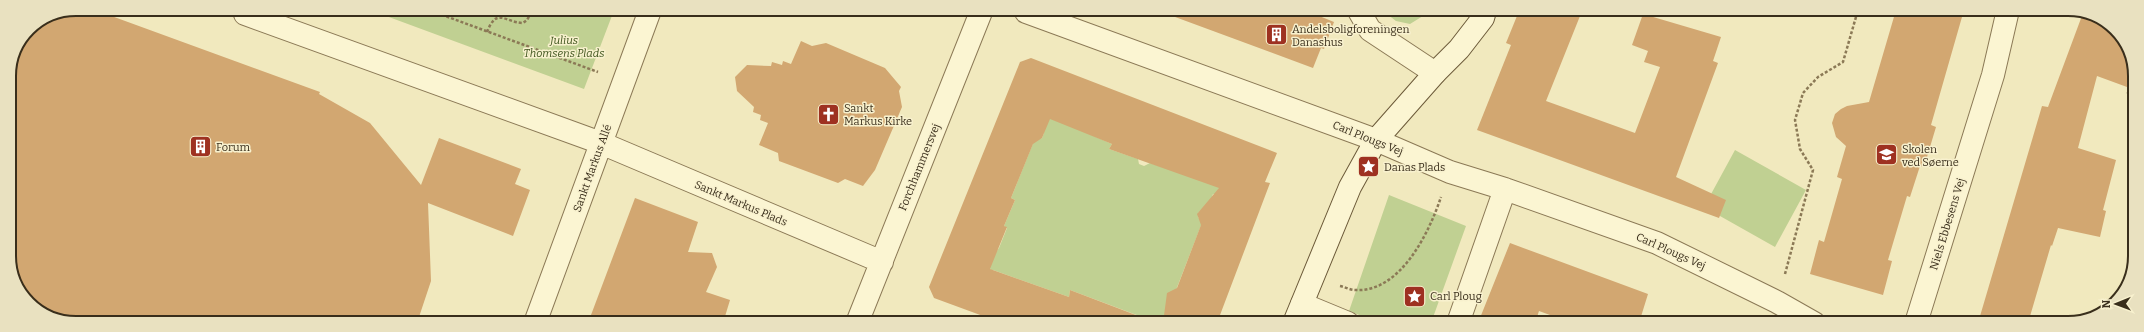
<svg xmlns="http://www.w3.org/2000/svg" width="2144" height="332" viewBox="0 0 2144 332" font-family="Bitter,serif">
<rect width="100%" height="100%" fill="#f1e9be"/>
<!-- green -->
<path fill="#c0d092" d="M 1383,11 L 1431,11 L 1410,24 L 1396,21 Z
M 378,13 L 613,13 L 584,89 Z
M 1041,113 L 1112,144 L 1109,149 L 1138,159 L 1139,164 L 1144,166 L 1150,163 L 1220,187 L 1217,195 L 1213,194 L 1208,207 L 1204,208 L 1198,213 L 1198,217 L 1202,223 L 1176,290 L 1168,323 L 1149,323 L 1150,320 L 1070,290 L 1069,297 L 993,270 L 991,271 L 988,263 L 999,248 L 1007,228 L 1004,226 L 1015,200 L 1011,198 L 1034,141 L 1042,138 L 1044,133 Z
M 1735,150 L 1806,190 L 1775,247 L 1704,207 Z
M 1389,195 L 1466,226 L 1431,323 L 1380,323 L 1349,311 Z"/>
<!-- building -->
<path fill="#d2a771" d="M 1896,10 L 1964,10 L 1931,125 L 1936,127 L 1924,167 L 1920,166 L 1910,197 L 1907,196 L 1888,260 L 1892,261 L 1883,295 L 1810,274 L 1819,240 L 1824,242 L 1842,179 L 1837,177 L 1846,146 L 1836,137 L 1832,123 L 1835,114 L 1841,109 L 1847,106 L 1869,102 Z
M 1307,11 L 1334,22 L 1324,49 L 1321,48 L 1313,68 L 1167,14 L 1167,12 Z
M 1519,11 L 1582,11 L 1546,101 L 1635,133 L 1660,67 L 1644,62 L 1648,51 L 1632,45 L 1643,14 L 1721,37 L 1713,61 L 1718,63 L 1676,177 L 1726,200 L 1719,218 L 1477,130 L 1511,45 L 1506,43 Z
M 2083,13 L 2112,26 L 2134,63 L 2134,75 L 2127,87 L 2097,76 L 2078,148 L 2116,160 L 2103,210 L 2106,211 L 2100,237 L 2058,228 L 2052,246 L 2051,245 L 2028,323 L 1978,323 L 2042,106 L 2048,107 Z
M 51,14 L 106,14 L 320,92 L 319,94 L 370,123 L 421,185 L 439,138 L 521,169 L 515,184 L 530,190 L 513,236 L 428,203 L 431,281 L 417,323 L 67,322 L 32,307 L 11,273 L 9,76 L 14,50 L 29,28 Z
M 801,41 L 812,46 L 826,43 L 885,68 L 901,87 L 899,91 L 902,107 L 875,170 L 863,186 L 845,179 L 838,183 L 779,161 L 778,153 L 759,145 L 768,123 L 760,120 L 761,115 L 753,112 L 754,107 L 737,91 L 735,77 L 747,65 L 771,66 L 772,62 L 782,65 L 783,61 L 791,64 Z
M 1031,58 L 1277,153 L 1265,182 L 1270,183 L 1217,323 L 1163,323 L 1167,293 L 1177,288 L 1201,225 L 1197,214 L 1219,188 L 1109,149 L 1112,144 L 1050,119 L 1042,138 L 1033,144 L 1011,198 L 1015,200 L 1004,226 L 1007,227 L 990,269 L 1069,297 L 1070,290 L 1149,320 L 1149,323 L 1002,323 L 934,298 L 929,287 L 1020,62 Z
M 635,198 L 698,222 L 688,252 L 712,253 L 717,267 L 706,292 L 730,300 L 723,323 L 588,323 Z
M 1510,243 L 1648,294 L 1639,323 L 1572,323 L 1539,311 L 1535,323 L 1478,323 Z"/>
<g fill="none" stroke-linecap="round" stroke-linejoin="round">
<defs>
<path id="street" d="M 1359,11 L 1370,30 L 1435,73
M 1026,12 L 1376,140 L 1450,172 L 1505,189 L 1657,243 L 1777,302 L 1814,323
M 245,14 L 601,143 L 882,262
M 1302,304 L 1348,323
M 535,323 L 649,13
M 857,323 L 981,12
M 1458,323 L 1505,189
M 1916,323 L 1993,75 L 2008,10"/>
<path id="secondary" d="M 1294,323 L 1350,187 L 1376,140 L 1435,73 L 1459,49 L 1483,18 L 1485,11"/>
</defs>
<!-- street casing -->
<use href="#street" stroke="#8b7956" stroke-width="24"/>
<!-- secondary casing -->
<use href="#secondary" stroke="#6c5a39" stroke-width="24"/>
<!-- path -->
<path stroke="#8b7956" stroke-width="2.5" stroke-dasharray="3 2" stroke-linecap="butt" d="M 437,13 L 598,72
M 487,32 C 497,7 504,22 523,23 L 527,20 L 531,13
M 2127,92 L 2134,95
M 1785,274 L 1813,170 L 1800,149 L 1795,120 L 1803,93 L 1818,77 L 1843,62 L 1858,10
M 1340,286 C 1345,287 1350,290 1355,290 C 1400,293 1429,233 1441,197"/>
<!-- street -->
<use href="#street" stroke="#fbf5d2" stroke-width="22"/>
<!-- secondary -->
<use href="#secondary" stroke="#fbf5d2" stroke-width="22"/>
</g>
<!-- icons -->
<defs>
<symbol id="building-square" viewBox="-11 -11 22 22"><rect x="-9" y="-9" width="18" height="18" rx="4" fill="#9e3121" stroke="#f8f1ce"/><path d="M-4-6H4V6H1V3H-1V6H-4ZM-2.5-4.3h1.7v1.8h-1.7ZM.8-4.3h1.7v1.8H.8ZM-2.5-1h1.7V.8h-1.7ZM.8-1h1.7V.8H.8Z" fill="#fff"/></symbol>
<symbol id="church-square" viewBox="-11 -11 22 22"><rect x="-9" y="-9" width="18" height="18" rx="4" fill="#9e3121" stroke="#f8f1ce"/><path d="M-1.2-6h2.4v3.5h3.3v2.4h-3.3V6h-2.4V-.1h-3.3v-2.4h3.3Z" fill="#fff"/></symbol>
<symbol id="school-square" viewBox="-11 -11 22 22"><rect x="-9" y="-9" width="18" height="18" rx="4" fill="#9e3121" stroke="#f8f1ce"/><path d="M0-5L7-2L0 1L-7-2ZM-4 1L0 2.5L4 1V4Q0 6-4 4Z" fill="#fff"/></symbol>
<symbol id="sight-square" viewBox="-11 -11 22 22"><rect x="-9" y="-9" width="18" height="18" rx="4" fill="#9e3121" stroke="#f8f1ce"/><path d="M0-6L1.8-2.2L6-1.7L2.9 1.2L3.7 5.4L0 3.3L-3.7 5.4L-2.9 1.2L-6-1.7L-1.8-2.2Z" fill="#fff"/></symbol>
</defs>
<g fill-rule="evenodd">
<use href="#building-square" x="1264" y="22" width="25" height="25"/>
<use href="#church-square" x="816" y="102" width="25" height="25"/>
<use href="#building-square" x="188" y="134" width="25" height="25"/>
<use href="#school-square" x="1874" y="142" width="25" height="25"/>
<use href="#sight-square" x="1356" y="154" width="25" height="25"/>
<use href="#sight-square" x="1402" y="284" width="25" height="25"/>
</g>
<g text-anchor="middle" stroke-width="3" stroke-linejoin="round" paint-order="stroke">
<!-- poi labels -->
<g font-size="11" fill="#392e1b" stroke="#f8f1ce" text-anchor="start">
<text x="1292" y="33">Andelsboligforeningen<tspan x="1292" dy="13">Danashus</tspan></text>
<text x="844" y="112">Sankt<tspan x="844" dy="13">Markus Kirke</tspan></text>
<text x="216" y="151">Forum</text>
<text x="1902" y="153">Skolen<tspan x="1902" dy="13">ved Søerne</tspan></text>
<text x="1384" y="171">Danas Plads</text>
<text x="1430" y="300">Carl Ploug</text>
</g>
<!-- park labels -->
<g font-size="11" font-style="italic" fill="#425720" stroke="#f8f1ce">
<text x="564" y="44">Julius<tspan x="564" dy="13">Thomsens Plads</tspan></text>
</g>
<!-- street labels -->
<g font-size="11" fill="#392e1b" stroke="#f8f1ce">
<text transform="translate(1368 138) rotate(22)" y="4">Carl Plougs Vej</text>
<text transform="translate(919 167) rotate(-68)" y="4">Forchhammersvej</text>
<text transform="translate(592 168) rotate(-70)" y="4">Sankt Markus Allé</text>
<text transform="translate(741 203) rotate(23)" y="4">Sankt Markus Plads</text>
<text transform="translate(1947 224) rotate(-73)" y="4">Niels Ebbesens Vej</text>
<text transform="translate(1671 251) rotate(24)" y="4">Carl Plougs Vej</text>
</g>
</g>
<!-- crop -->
<path d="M0 0H2144V332H0ZM76 16H2068A60 60 0 0 1 2128 76V256A60 60 0 0 1 2068 316H76A60 60 0 0 1 16 256V76A60 60 0 0 1 76 16Z" fill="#e9e1c0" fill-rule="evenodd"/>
<path fill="none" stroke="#392e1b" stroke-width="2" d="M76 16H2068A60 60 0 0 1 2128 76V256A60 60 0 0 1 2068 316H76A60 60 0 0 1 16 256V76A60 60 0 0 1 76 16Z"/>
<!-- north arrow -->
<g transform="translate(2116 304) rotate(269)" stroke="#f8f1ce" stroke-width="3" paint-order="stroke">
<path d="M0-3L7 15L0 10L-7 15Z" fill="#392e1b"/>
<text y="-6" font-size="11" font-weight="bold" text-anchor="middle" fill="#392e1b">N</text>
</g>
</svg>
